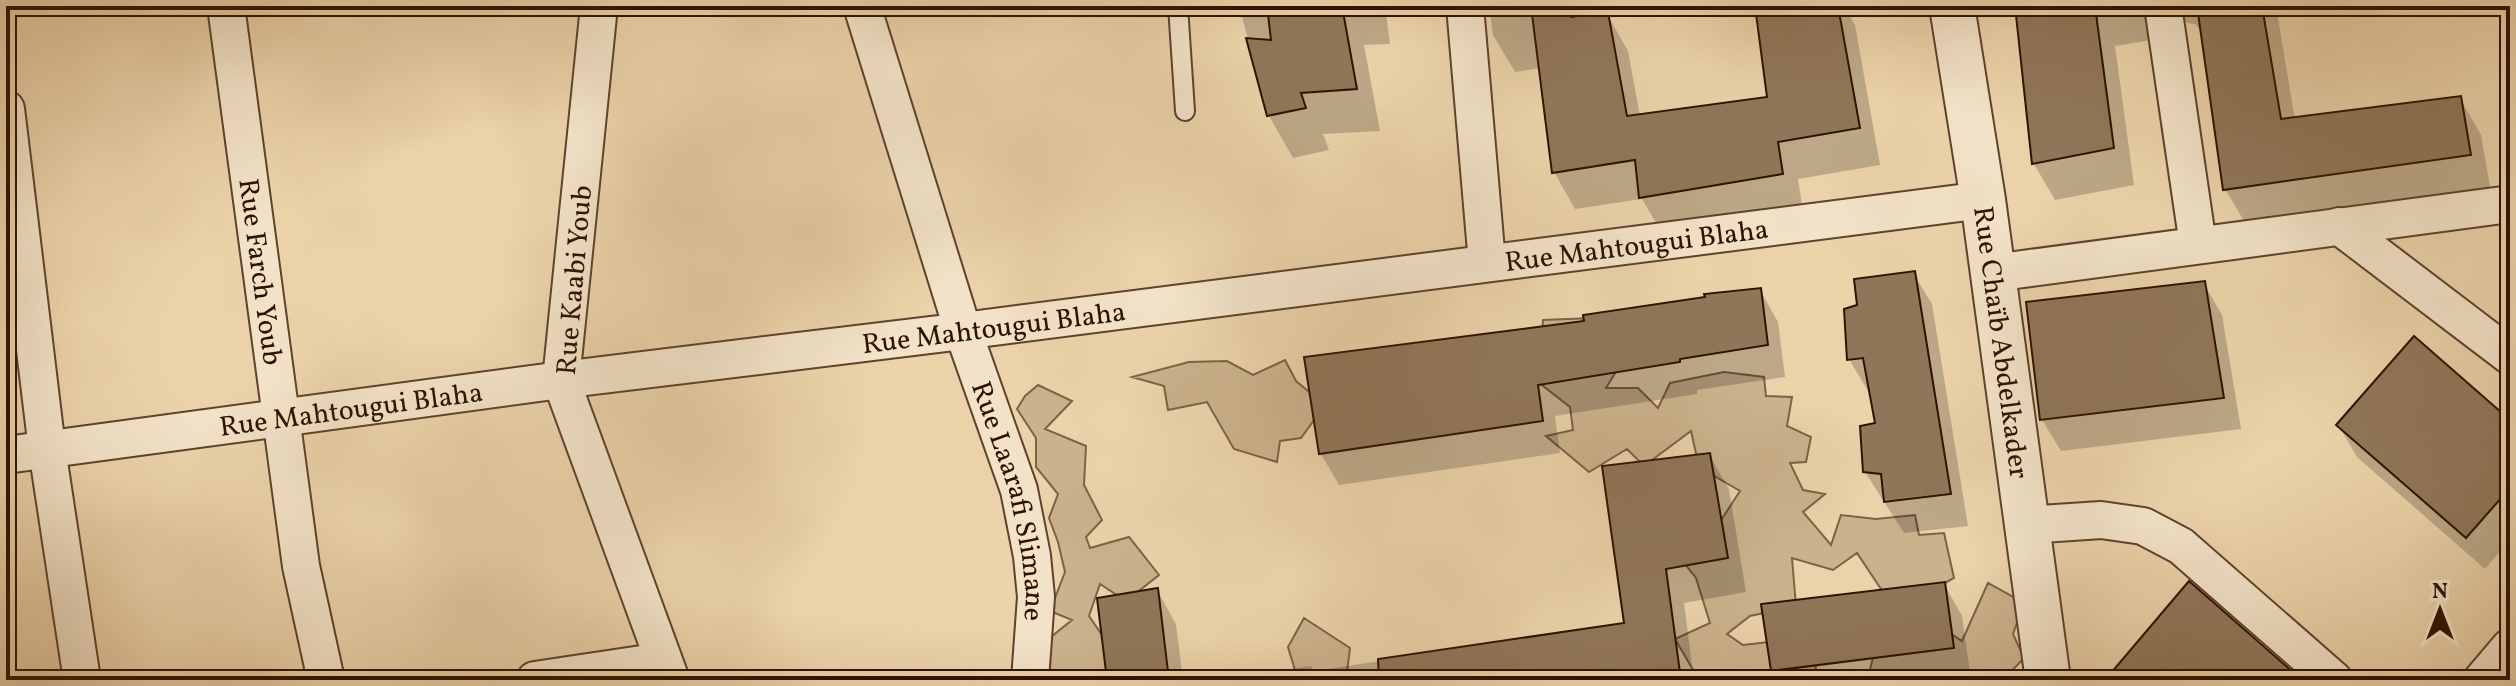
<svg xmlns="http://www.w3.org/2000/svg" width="2516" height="686" viewBox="0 0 2516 686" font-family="Vollkorn,serif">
<rect width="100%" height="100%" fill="#ebd2a9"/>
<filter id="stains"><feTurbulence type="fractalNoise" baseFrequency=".0025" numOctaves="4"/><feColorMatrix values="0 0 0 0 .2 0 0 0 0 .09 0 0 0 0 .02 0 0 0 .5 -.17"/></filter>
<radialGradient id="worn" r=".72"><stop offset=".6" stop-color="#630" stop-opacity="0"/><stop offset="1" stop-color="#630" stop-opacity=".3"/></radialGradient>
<!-- green -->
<path fill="#cbb28c" stroke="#7c6246" stroke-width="2" d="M 1593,318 L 1628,352 L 1606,388 L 1638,388 L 1658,408 L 1670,383 L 1724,372 L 1764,377 L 1766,396 L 1792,397 L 1787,426 L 1811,437 L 1806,462 L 1790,463 L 1803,490 L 1825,494 L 1803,512 L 1831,545 L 1841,515 L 1876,519 L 1915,515 L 1919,535 L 1944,533 L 1954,578 L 1925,594 L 1885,595 L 1857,553 L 1833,570 L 1792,558 L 1796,606 L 1750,616 L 1727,634 L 1743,645 L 1814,637 L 1816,672 L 1868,678 L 1876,645 L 1927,618 L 1962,641 L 1988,583 L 2024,603 L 2013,634 L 2024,658 L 2003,680 L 1986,680 L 1977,677 L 1976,680 L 1699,680 L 1675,639 L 1710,623 L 1696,578 L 1672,548 L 1712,534 L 1740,491 L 1699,467 L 1691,431 L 1644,466 L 1627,449 L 1589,472 L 1546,436 L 1573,430 L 1570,407 L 1525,372 L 1541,348 L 1543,320 Z
M 1285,360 L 1296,381 L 1325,405 L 1301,438 L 1280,441 L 1277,462 L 1234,449 L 1207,402 L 1168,410 L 1164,386 L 1132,377 L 1189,362 L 1227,361 L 1253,375 Z
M 1038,385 L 1072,401 L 1045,429 L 1086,446 L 1084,485 L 1102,520 L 1086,537 L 1090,548 L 1129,537 L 1159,575 L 1126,601 L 1100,584 L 1089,616 L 1124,667 L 1120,680 L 1047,680 L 1041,645 L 1072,620 L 1050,611 L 1065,572 L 1058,542 L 1049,518 L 1058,494 L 1036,467 L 1036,438 L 1017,409 L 1025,396 Z
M 1304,618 L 1350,648 L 1346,680 L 1298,680 L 1288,647 Z"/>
<!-- shadow -->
<path fill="#0003" d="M 1239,6 L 1385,6 L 1390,44 L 1364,45 L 1380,131 L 1323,134 L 1329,150 L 1293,158 L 1269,116 Z
M 1489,6 L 1584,6 L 1585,17 L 1607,14 L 1628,51 L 1640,116 L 1769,99 L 1757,6 L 1844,6 L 1855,25 L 1880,165 L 1798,179 L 1803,211 L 1663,235 L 1642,199 L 1575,209 L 1554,172 L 1541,68 L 1515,72 L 1493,35 Z
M 2060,6 L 2276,6 L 2295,120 L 2460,98 L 2481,135 L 2491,192 L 2247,226 L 2225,189 L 2202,31 L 2195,24 L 2183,22 L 2164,38 L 2115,46 L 2134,185 L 2055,200 L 2034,164 Z
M 1913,273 L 1932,304 L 1968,526 L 1904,533 L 1865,472 L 1877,425 L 1871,390 L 1868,391 L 1849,359 L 1859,307 Z
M 2204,284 L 2222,315 L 2241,429 L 2061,451 L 2042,420 L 2028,303 Z
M 1760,290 L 1778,322 L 1785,377 L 1697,390 L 1697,394 L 1555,416 L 1560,453 L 1339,485 L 1321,454 L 1586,323 Z
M 2510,422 L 2510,540 L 2485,569 L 2357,457 L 2339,426 Z
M 1709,455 L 1729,489 L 1746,592 L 1684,603 L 1694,680 L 1211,680 L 1311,666 L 1314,671 L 1627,624 Z
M 1944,584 L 1962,616 L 1971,680 L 1778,680 L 1773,670 Z
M 1157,590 L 1176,624 L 1183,680 L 1115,680 Z"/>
<!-- building -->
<path fill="#907658" stroke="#2e1301" stroke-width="2" d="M 1267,6 L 1342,6 L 1357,89 L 1301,93 L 1306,108 L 1267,116 L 1246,38 L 1271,40 Z
M 1531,6 L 1569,6 L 1571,17 L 1608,12 L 1627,116 L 1767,97 L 1755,6 L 1838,6 L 1860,128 L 1778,142 L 1783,174 L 1639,198 L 1635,160 L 1552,173 Z
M 2064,6 L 2095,6 L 2114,148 L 2032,164 L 2016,15 Z
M 2197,6 L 2262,6 L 2281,119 L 2461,96 L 2471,155 L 2223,190 Z
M 1915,271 L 1951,494 L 1884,502 L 1881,474 L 1863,472 L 1860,426 L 1875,423 L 1863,358 L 1847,360 L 1844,309 L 1857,305 L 1854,279 Z
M 2205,281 L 2224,398 L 2040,420 L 2026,302 Z
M 1761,288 L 1768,345 L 1680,359 L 1680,362 L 1538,385 L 1543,421 L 1319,454 L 1304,357 L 1584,321 L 1583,315 L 1705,297 L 1704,294 Z
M 2414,336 L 2510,420 L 2510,488 L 2466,538 L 2336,425 Z
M 1710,453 L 1728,558 L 1666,569 L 1681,680 L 1379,680 L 1378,659 L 1624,623 L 1602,466 Z
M 2189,581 L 2302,680 L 2105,680 Z
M 1945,582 L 1954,648 L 1771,671 L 1761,604 Z
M 1158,588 L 1169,680 L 1107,680 L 1097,598 Z"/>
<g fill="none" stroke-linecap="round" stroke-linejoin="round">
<defs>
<path id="service" d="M 1178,6 L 1185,111"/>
<g id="minor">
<path id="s1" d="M 226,6 L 301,566 L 326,680"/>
<path d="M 599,6 L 561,380 L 671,680"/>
<path id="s2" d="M 862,6 L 963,331 L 1019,490 L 1032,556 L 1036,597 L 1030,680"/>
<path d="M 1465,6 L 1487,263"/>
<path d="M 2163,6 L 2198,245"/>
<path d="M 6,109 L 47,449 L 82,680"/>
<path d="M 2339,226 L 2510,356"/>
<path d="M 1993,273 L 2510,204"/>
<path id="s3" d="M 6,455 L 561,380 L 963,331 L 1983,200"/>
<path d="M 2027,525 L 2101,520 L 2143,526 L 2181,546 L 2334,680"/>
<path d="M 535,680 L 662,661"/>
<path d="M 2482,680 L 2510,647"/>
</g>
<g id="tertiary">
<path id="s4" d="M 1952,6 L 1983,200 L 2048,680"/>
</g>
</defs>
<!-- service casing -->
<use href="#service" stroke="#5d432b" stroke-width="22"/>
<!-- minor casing -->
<use href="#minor" stroke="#5d432b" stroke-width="40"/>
<!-- tertiary casing -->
<use href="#tertiary" stroke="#5d432b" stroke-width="48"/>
<!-- service -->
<use href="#service" stroke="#f2e2c7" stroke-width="18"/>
<!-- minor -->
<use href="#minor" stroke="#f2e2c7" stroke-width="36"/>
<!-- tertiary -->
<use href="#tertiary" stroke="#f2e2c7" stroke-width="44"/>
</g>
<g text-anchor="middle" stroke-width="6" stroke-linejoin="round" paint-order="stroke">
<!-- street labels -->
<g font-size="28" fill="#2e1301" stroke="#f2e2c7">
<text dy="10" stroke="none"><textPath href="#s3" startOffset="1644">Rue Mahtougui Blaha</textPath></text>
<text dy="10" stroke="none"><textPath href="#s1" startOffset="268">Rue Farch Youb</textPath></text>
<text transform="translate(573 280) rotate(-85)" y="10">Rue Kaabi Youb</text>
<text dy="10" stroke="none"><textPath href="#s3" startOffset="996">Rue Mahtougui Blaha</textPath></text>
<text dy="10" stroke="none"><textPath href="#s4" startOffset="340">Rue Chaïb Abdelkader</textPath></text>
<text dy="10" stroke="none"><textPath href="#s3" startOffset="348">Rue Mahtougui Blaha</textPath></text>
<text dy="10" stroke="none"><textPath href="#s2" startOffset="518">Rue Laarafi Slimane</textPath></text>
</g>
</g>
<!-- margin -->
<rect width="2516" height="686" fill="none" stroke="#ebd2a9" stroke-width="32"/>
<rect x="8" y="8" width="2500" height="670" fill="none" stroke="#2e1301" stroke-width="4"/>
<rect x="16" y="16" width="2484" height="654" fill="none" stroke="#2e1301" stroke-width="2"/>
<!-- north arrow -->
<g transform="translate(2440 610)" stroke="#f2e2c7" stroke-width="6" paint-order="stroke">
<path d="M0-6L14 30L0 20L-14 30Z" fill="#2e1301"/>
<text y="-12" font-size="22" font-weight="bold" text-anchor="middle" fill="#2e1301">N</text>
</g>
<rect width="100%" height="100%" filter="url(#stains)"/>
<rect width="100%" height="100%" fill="url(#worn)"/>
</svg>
